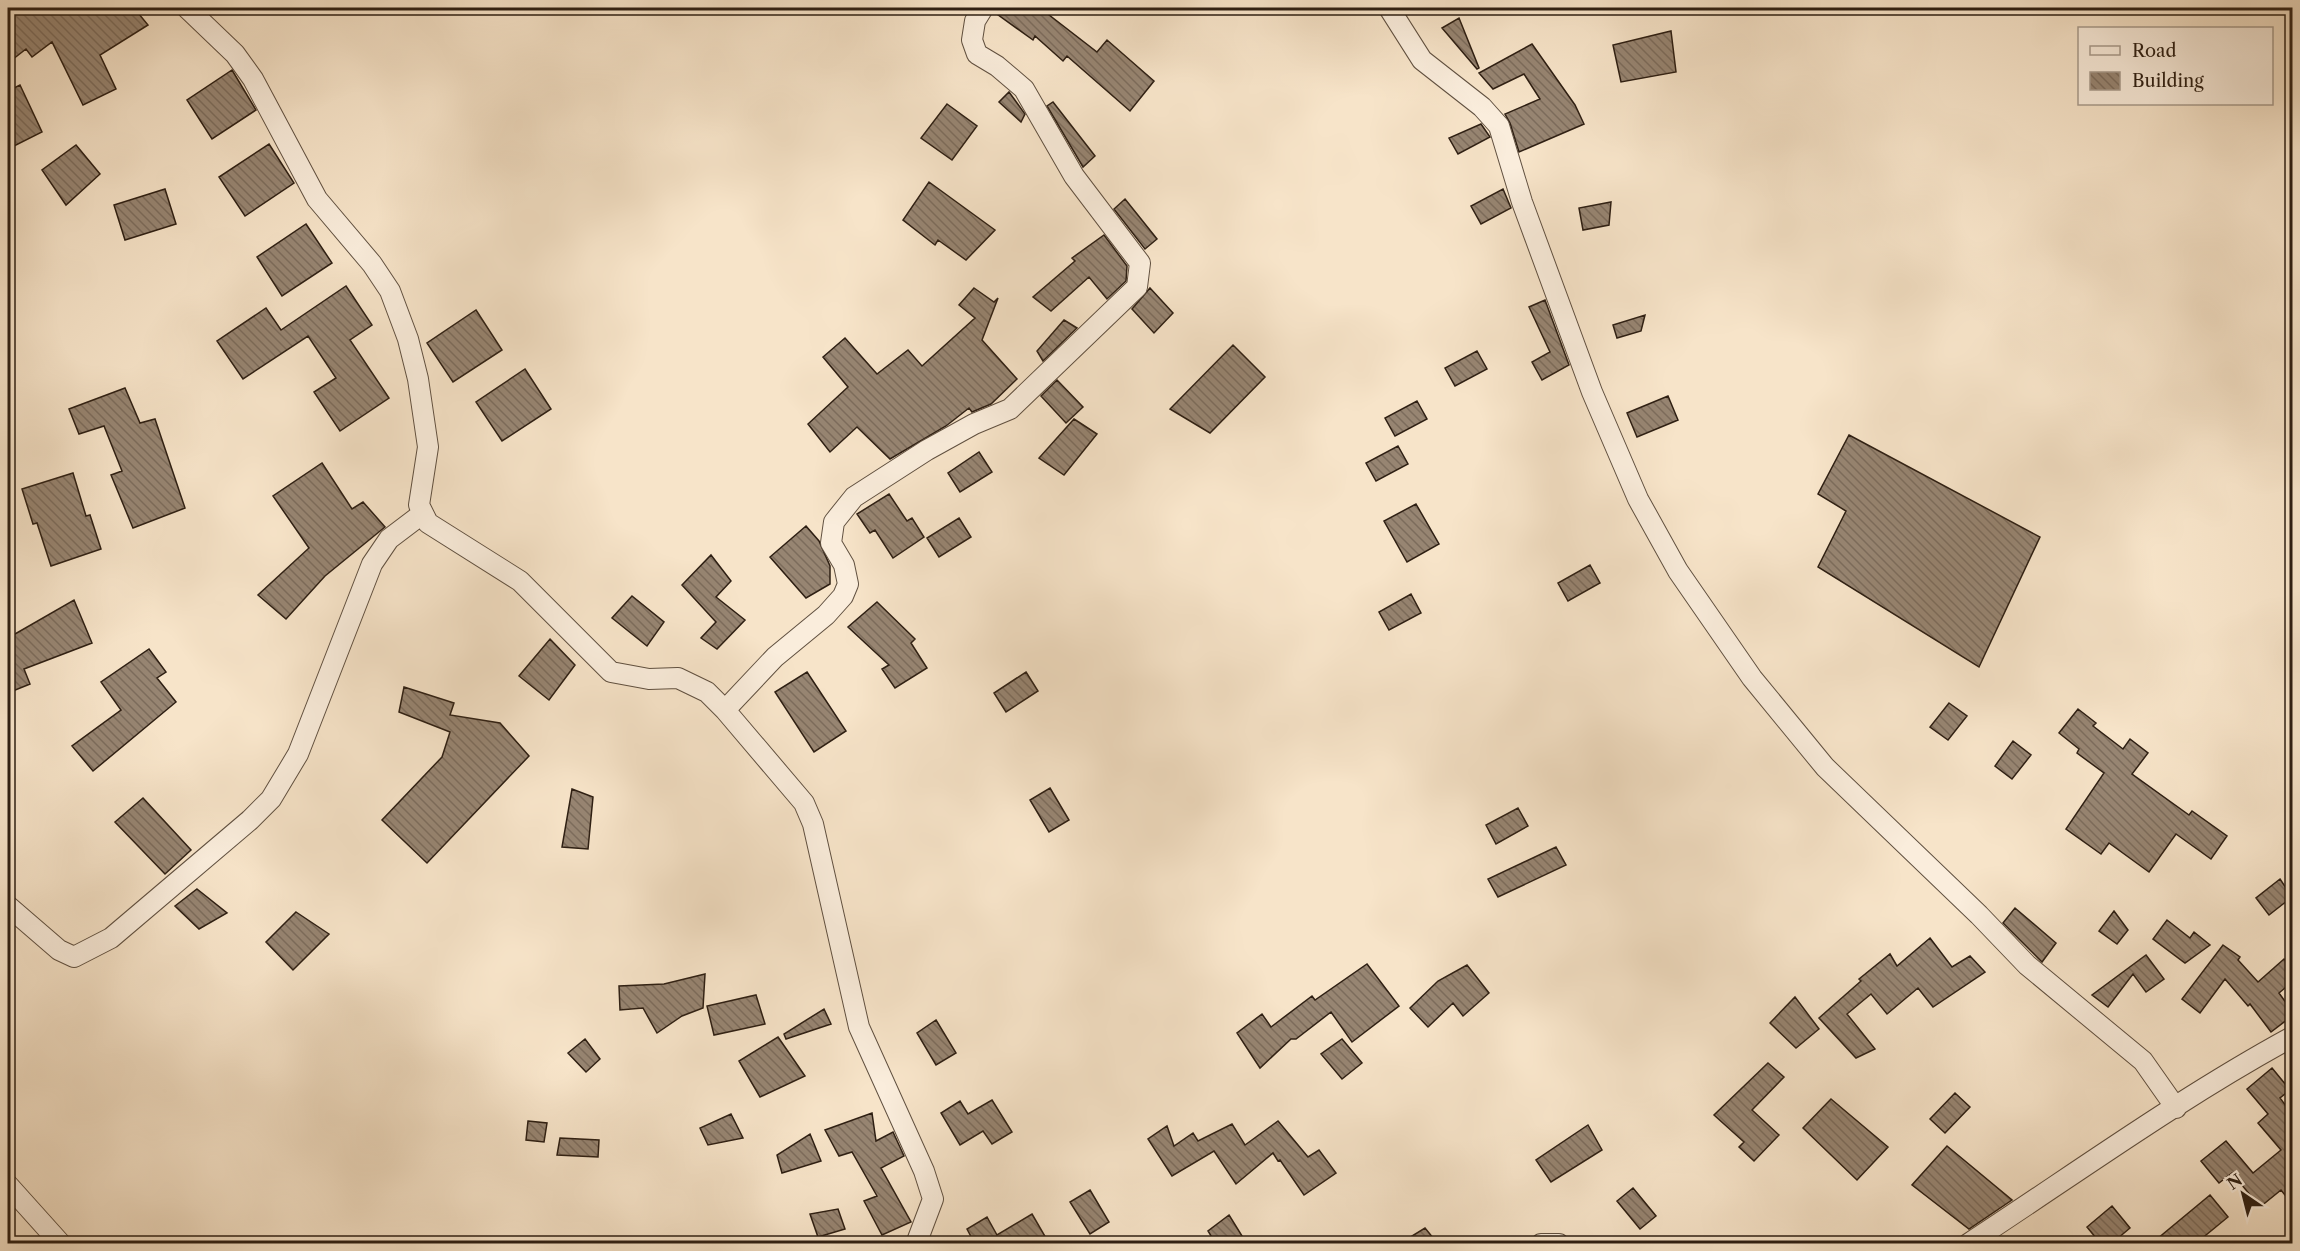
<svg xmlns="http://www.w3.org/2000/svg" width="2300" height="1251" viewBox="0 0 2300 1251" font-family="'Libre Caslon Text',serif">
<defs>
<pattern id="building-back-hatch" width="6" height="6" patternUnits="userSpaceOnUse" patternTransform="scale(1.5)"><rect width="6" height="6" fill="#978572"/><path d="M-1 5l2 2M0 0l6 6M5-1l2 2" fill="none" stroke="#7c6c5c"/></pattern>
</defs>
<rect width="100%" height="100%" fill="#f7e4c9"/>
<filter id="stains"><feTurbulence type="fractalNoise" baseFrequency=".00333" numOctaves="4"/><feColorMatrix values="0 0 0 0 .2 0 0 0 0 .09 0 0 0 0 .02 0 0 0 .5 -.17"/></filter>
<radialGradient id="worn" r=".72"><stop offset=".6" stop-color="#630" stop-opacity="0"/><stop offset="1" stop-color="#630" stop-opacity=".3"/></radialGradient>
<!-- building -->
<path fill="url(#building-back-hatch)" stroke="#2e1f13" stroke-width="1.5" d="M 8,8 L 134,8 L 148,25 L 100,55 L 116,89 L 83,105 L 52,42 L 32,57 L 26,49 L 8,63 Z
M 995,8 L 1040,8 L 1097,52 L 1107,40 L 1154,81 L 1130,111 L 1067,56 L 1063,61 L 1035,36 L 1033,40 L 994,12 Z
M 1459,18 L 1479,68 L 1477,69 L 1442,28 Z
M 1671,31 L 1676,72 L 1621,82 L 1613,45 Z
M 1532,44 L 1575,105 L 1584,124 L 1519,152 L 1510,123 L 1505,114 L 1540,99 L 1524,74 L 1493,89 L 1479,73 Z
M 232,70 L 256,110 L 212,139 L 187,100 Z
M 20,85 L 42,132 L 8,149 L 8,91 Z
M 1009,92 L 1025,114 L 1021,122 L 999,102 Z
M 1053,102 L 1095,156 L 1083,167 L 1047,106 Z
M 947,104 L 977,126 L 952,160 L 921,138 Z
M 1481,124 L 1490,137 L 1458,154 L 1449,138 Z
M 269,144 L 294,183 L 245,216 L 219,177 Z
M 76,145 L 100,174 L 66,205 L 42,170 Z
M 929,182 L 995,230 L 966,260 L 938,240 L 935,245 L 903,220 Z
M 165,189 L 176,224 L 125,240 L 114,205 Z
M 1503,189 L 1511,208 L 1481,224 L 1471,206 Z
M 1125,199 L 1157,239 L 1145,249 L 1114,209 Z
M 1611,202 L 1609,225 L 1583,230 L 1579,208 Z
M 306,224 L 332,263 L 282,296 L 257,257 Z
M 1104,235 L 1127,266 L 1126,281 L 1107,299 L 1089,277 L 1051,311 L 1033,297 L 1075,261 L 1072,258 Z
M 346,286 L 372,325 L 350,340 L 389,398 L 340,431 L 314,392 L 336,378 L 308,336 L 243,379 L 217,341 L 266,308 L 281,330 Z
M 974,288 L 994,302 L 998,298 L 982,340 L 1017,379 L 991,404 L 972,412 L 969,408 L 946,426 L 890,459 L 857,427 L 830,452 L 808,424 L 848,387 L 823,357 L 845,338 L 877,374 L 908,350 L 922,366 L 975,318 L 959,305 Z
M 1150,288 L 1173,313 L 1154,333 L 1132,309 Z
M 1545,300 L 1569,365 L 1542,380 L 1532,362 L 1550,352 L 1529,307 Z
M 476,310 L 502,350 L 453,382 L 427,343 Z
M 1645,315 L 1641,331 L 1617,338 L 1613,325 Z
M 1064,320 L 1077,328 L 1043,361 L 1037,351 Z
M 1233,345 L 1265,377 L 1210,433 L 1170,409 Z
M 1477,351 L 1487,369 L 1455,386 L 1445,368 Z
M 525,369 L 551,409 L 502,441 L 476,402 Z
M 1057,380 L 1083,407 L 1066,423 L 1041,396 Z
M 125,388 L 140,423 L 155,419 L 185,508 L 133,528 L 111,475 L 122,471 L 104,426 L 79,434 L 69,409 Z
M 1668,396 L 1678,420 L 1637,437 L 1627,413 Z
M 1417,401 L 1427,419 L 1395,436 L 1385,418 Z
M 1074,419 L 1097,434 L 1064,475 L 1039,458 Z
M 1849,435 L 2040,537 L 1979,667 L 1818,567 L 1846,511 L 1818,494 Z
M 1398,446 L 1408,464 L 1376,481 L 1366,463 Z
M 979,452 L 992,472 L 960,492 L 948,473 Z
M 322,463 L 352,509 L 363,502 L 385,527 L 325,576 L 286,619 L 258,595 L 309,548 L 273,496 Z
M 73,473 L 86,516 L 90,515 L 101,549 L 51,566 L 37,523 L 33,524 L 22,489 Z
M 889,494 L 907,521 L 912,518 L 924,537 L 893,558 L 875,530 L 870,533 L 857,514 Z
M 1416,504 L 1439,544 L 1407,562 L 1384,521 Z
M 959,518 L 971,537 L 939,557 L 927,538 Z
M 806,526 L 819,541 L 830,566 L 830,584 L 806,598 L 770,557 Z
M 711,555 L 731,581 L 716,597 L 745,620 L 717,649 L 701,638 L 716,622 L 682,585 Z
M 1590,565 L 1600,583 L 1568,601 L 1558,583 Z
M 1411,594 L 1421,613 L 1389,630 L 1379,612 Z
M 632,596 L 664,622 L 647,646 L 612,618 Z
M 74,600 L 92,643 L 24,669 L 30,684 L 8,693 L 8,638 Z
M 877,602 L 915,639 L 911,643 L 927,668 L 895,688 L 882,669 L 889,665 L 848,627 Z
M 550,639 L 575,665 L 549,700 L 519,676 Z
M 149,649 L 166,672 L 157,678 L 176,702 L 93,771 L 72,746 L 121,710 L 101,682 Z
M 807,672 L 846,731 L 814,752 L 775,692 Z
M 1026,672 L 1038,691 L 1006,712 L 994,693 Z
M 404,687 L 454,703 L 450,715 L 500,723 L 529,756 L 427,863 L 382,820 L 442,757 L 450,732 L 399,712 Z
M 1949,703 L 1967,716 L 1948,740 L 1930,727 Z
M 2078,709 L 2096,723 L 2093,726 L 2123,749 L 2130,739 L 2148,753 L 2132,774 L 2189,815 L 2192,811 L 2227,836 L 2211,859 L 2176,834 L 2149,872 L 2109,843 L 2101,854 L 2066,829 L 2104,773 L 2077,753 L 2079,749 L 2059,733 Z
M 2013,741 L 2031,755 L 2012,779 L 1995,766 Z
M 1050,788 L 1069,820 L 1049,832 L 1030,800 Z
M 572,789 L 593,797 L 588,849 L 562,847 Z
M 143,798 L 191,850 L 165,874 L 115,822 Z
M 1518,808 L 1528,826 L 1496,844 L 1486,825 Z
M 1556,847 L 1566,865 L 1498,897 L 1488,879 Z
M 2280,879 L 2292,897 L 2269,915 L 2256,898 Z
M 197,889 L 227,913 L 199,929 L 175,906 Z
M 2015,908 L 2056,943 L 2042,962 L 2003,923 Z
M 2114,911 L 2128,930 L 2117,944 L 2099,931 Z
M 296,912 L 329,934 L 293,970 L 266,942 Z
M 2167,920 L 2190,938 L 2194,932 L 2210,945 L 2185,963 L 2153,939 Z
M 1930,938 L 1952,967 L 1970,956 L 1985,972 L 1933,1007 L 1918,988 L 1887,1014 L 1871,994 L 1847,1014 L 1875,1049 L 1856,1058 L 1819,1018 L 1861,981 L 1859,979 L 1890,954 L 1897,966 Z
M 2223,945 L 2240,957 L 2238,960 L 2258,982 L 2284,959 L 2292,968 L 2292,982 L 2279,993 L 2292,1011 L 2292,1016 L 2271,1032 L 2250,1004 L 2248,1006 L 2225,979 L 2200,1013 L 2182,999 Z
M 2146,955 L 2164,979 L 2146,992 L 2133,974 L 2108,1007 L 2092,995 Z
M 1367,964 L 1399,1006 L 1352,1042 L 1331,1012 L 1296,1039 L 1291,1039 L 1260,1068 L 1237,1033 L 1262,1014 L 1271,1027 L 1312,996 L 1315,1000 Z
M 1467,965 L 1489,993 L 1463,1016 L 1453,1003 L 1428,1027 L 1410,1008 L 1438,981 Z
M 705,974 L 703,1008 L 682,1016 L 657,1033 L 643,1008 L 620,1010 L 619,986 L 664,984 Z
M 756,995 L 765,1024 L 714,1035 L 707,1006 Z
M 1795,997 L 1819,1029 L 1796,1048 L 1770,1023 Z
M 824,1009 L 831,1024 L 786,1039 L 784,1034 Z
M 936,1020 L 956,1053 L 936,1065 L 917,1033 Z
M 778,1037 L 805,1076 L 760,1097 L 739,1061 Z
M 585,1039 L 600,1059 L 586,1072 L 568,1053 Z
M 1342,1039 L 1362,1063 L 1342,1079 L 1321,1054 Z
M 1768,1063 L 1784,1077 L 1752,1110 L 1779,1135 L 1754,1161 L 1739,1147 L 1744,1142 L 1714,1115 Z
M 2272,1068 L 2290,1090 L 2280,1098 L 2292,1114 L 2292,1204 L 2281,1190 L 2260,1207 L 2232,1173 L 2219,1183 L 2201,1161 L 2226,1141 L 2253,1173 L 2281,1150 L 2258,1123 L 2268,1114 L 2247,1089 Z
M 1955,1093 L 1970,1107 L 1945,1133 L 1930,1119 Z
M 1831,1099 L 1888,1147 L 1857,1180 L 1803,1128 Z
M 992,1100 L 1012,1132 L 992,1144 L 983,1131 L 960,1145 L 941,1113 L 960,1101 L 968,1114 Z
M 872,1113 L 876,1141 L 893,1132 L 904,1156 L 881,1168 L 911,1222 L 882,1235 L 864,1201 L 877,1196 L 852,1152 L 839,1156 L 825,1130 Z
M 731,1114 L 743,1138 L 708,1145 L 700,1128 Z
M 528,1121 L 547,1123 L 544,1142 L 526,1140 Z
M 1278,1121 L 1308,1157 L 1319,1150 L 1336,1173 L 1304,1195 L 1280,1160 L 1278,1161 L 1273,1153 L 1236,1184 L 1214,1151 L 1172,1176 L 1148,1139 L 1167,1126 L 1174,1146 L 1193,1133 L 1198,1141 L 1232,1124 L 1245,1145 Z
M 1588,1125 L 1602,1150 L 1551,1182 L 1536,1160 Z
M 810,1134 L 821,1161 L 782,1173 L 777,1155 Z
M 560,1138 L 599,1140 L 598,1157 L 557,1155 Z
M 1947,1146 L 2012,1200 L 1969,1229 L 1912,1185 Z
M 1633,1188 L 1656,1216 L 1640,1229 L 1617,1201 Z
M 1090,1190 L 1109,1222 L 1090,1234 L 1070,1202 Z
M 2210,1195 L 2228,1217 L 2195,1244 L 2151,1244 Z
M 2112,1206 L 2130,1228 L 2111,1244 L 2101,1244 L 2087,1227 Z
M 838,1209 L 845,1229 L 818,1237 L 810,1214 Z
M 1032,1214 L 1046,1238 L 1038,1244 L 975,1244 L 967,1229 L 987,1217 L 997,1235 Z
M 1229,1215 L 1247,1244 L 1216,1244 L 1208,1231 Z
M 1425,1228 L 1438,1244 L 1399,1244 Z"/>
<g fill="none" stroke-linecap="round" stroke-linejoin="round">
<defs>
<path id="minor" d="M 187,8 L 235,54 L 253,79 L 317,199 L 372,264 L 390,291 L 408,339 L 418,379 L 428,447 L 419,505 L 428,523 L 520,581 L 611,672 L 649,679 L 678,678 L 707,692 L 725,710 L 804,803 L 813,824 L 859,1027 L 924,1171 L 933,1199 L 916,1244
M 1389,8 L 1422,60 L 1482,107 L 1499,126 L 1522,202 L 1592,392 L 1638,499 L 1678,571 L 1752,678 L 1825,767 L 1979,915 L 2027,965 L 2143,1061 L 2176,1108
M 725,710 L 775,657 L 826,615 L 843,596 L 848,584 L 844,565 L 831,543 L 834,522 L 854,497 L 927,450 L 974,424 L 1010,409 L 1137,287 L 1140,263 L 1074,176 L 1024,89 L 997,66 L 977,54 L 972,40 L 975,21 L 983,8
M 8,906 L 59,950 L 74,957 L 111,938 L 250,820 L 271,799 L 298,754 L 372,564 L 389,539 L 422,514
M 8,1185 L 61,1244
M 1541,1244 L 1559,1244
M 1968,1244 C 2075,1174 2180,1098 2292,1037"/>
</defs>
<!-- minor casing -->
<use href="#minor" stroke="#605040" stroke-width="22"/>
<!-- minor -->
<use href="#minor" stroke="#faeddc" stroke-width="20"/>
</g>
<!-- margin -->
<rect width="2300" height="1251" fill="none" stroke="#f7e4c9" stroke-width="30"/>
<rect x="9" y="9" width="2282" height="1233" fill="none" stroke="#2e1f13" stroke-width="3"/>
<rect x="15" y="15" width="2270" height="1221" fill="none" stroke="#2e1f13" stroke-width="1.5"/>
<!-- legend -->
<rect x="2078" y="27" width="195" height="78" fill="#faeddc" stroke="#a89b8c" stroke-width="1.5"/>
<rect x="2090" y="46" width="30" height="9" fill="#faeddc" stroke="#a89b8c" stroke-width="1.5"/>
<text x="2132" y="57" font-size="18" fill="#2e1f13">Road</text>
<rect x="2090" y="72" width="30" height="18" fill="url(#building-back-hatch)" stroke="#a89b8c" stroke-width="1.5"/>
<text x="2132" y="87" font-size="18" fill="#2e1f13">Building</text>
<!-- north arrow -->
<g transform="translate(2243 1194) rotate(325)" stroke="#faeddc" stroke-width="4.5" paint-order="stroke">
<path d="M0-4.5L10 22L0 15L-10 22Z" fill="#2e1f13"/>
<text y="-9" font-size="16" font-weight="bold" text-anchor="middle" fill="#2e1f13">N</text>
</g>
<rect width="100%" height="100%" filter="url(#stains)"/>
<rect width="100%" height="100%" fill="url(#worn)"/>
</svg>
